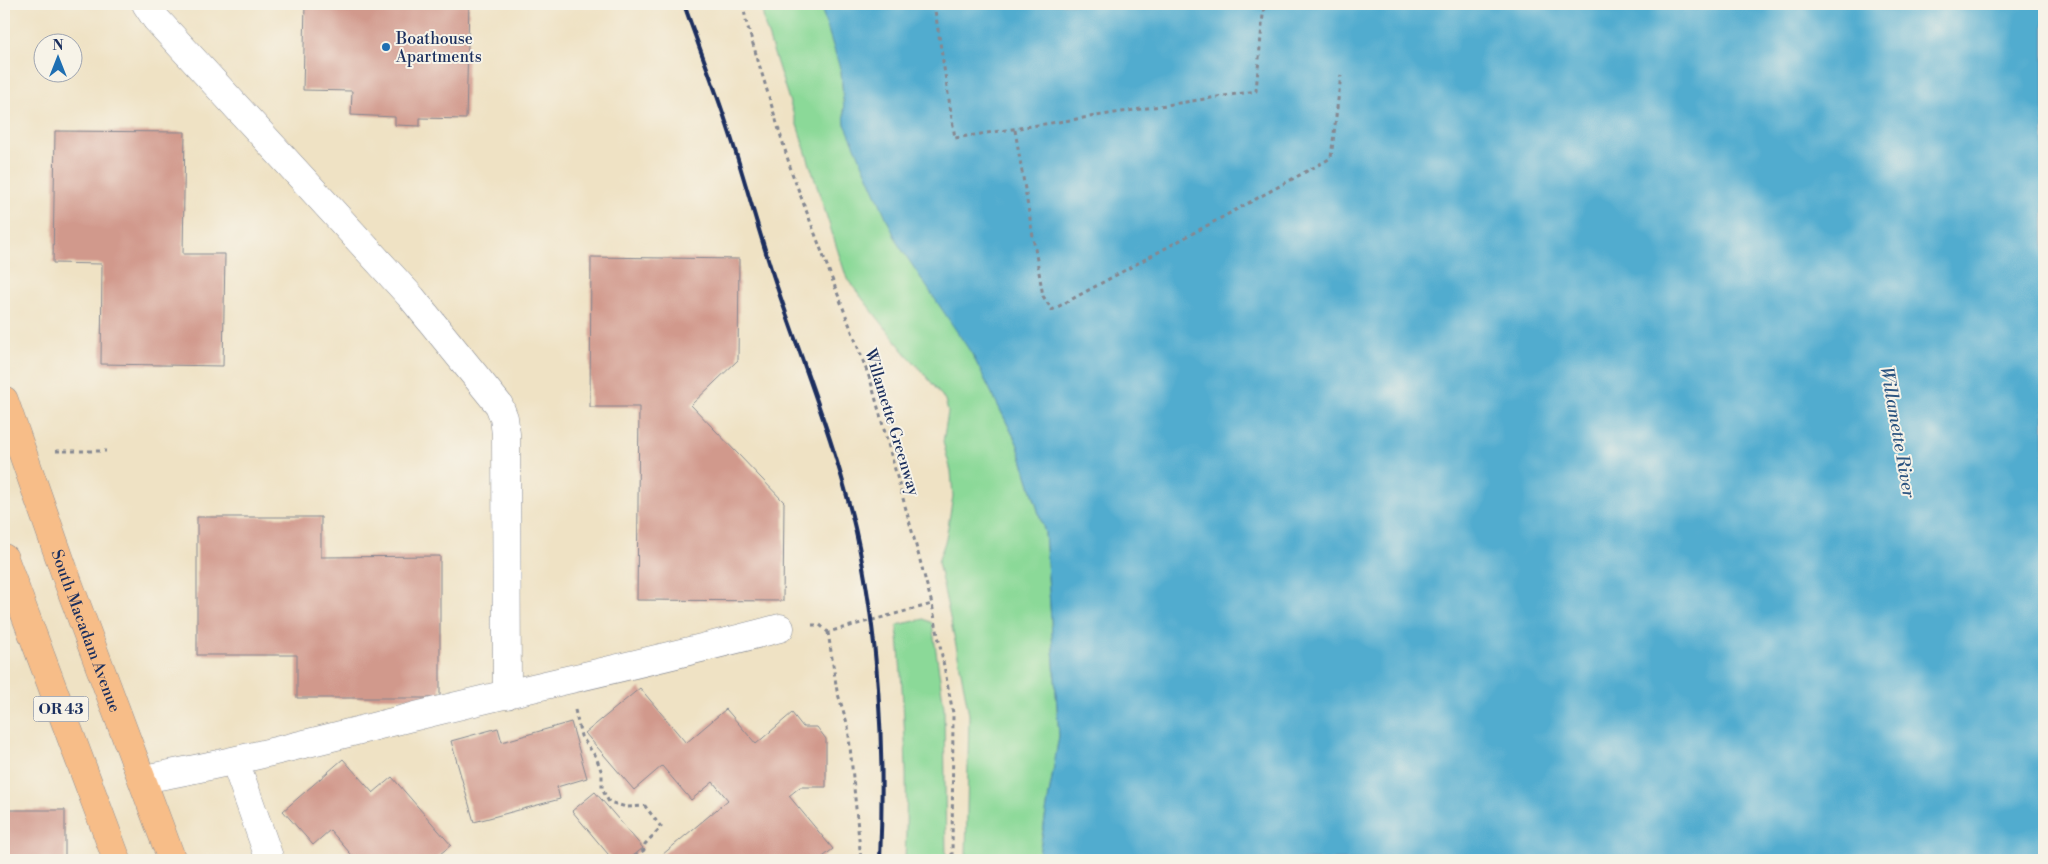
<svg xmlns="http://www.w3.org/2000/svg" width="2048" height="864" viewBox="0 0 2048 864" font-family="'Libre Bodoni',serif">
<rect width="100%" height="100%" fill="#f7f3e8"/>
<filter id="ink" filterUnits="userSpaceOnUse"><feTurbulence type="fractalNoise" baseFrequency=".02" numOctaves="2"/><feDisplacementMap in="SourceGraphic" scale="10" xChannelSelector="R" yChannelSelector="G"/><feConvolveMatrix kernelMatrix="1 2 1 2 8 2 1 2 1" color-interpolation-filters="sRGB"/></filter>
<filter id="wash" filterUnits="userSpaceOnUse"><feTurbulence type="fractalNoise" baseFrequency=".0096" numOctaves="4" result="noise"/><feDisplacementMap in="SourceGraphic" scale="20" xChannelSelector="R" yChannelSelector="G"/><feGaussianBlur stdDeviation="1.12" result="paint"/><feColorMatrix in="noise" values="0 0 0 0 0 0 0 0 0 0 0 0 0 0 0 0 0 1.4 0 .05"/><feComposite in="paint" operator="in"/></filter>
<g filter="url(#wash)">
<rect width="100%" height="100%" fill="#efe2c4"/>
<!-- green -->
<path fill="#8bd998" stroke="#53847b" d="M 761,4 L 820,4 L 841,71 L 845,124 L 972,354 L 1017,443 L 1045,533 L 1059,736 L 1038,860 L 966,860 L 969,715 L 957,650 L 938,562 L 946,539 L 953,496 L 951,471 L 943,442 L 948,412 L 945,400 L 931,382 L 903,350 L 847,279 L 765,26 Z
M 924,619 L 932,623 L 944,707 L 946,860 L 905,860 C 909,782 904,704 897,625 Z"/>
<!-- water -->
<path fill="#51accf" stroke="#366e96" d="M 820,4 L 2044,4 L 2044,860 L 1038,860 L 1059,736 L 1045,533 L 1017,443 L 972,354 L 898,244 L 845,124 L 841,71 Z"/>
<g id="blocks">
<!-- building -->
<path fill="#d1998c" d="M 305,4 L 469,4 L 466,119 L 420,118 L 420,126 L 395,125 L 395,117 L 351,115 L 352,91 L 303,90 Z
M 55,131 L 185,132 L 183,254 L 225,254 L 223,366 L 101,364 L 102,264 L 53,263 Z
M 591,257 L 739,259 L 738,360 L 691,405 L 784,502 L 783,601 L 637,600 L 639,407 L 590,407 Z
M 197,517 L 321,517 L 321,557 L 440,556 L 440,698 L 297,698 L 297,655 L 197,655 Z
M 640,688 L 686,743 L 726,709 L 756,744 L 792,713 L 803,727 L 817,727 L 826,739 L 826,787 L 800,787 L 789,796 L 833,849 L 819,860 L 656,860 L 728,800 L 713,782 L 691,800 L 662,766 L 634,790 L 585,733 Z
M 571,722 L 587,778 L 557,787 L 560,799 L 474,822 L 451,741 L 498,728 L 502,742 Z
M 343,759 L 373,793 L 392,777 L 451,845 L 433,860 L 356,860 L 330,830 L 313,845 L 283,811 Z
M 595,792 L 643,848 L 628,860 L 613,860 L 572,811 Z
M 4,810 L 65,810 L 65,860 L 4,860 Z"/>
</g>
</g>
<g filter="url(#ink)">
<use href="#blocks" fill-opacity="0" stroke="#858891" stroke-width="1"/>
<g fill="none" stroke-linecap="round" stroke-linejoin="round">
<defs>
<path id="minor" d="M 146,4 L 156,19 L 412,298 L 499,405 L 504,418 L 506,434 L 507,695
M 235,761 L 270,860
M 143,779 C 233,763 320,740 408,718 C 532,687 656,661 780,628"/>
<g id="major">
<path id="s1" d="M 4,400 L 68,582 L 172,860"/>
<path d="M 4,558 L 117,860"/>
</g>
</defs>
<!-- minor casing -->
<use href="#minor" stroke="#858891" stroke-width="29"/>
<!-- major casing -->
<use href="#major" stroke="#858891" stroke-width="29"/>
<!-- path -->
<path stroke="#858891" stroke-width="3" stroke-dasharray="4 4" stroke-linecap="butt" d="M 743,4 L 746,21 L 792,173 L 871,382 L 932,604 L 953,713 L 952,860
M 934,4 L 955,138 L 1256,91 L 1264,4
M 1015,130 L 1043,296 L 1052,310 L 1331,158 L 1341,75
M 56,451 L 106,451
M 812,625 L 820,625 L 828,632 L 932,604
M 828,632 L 837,691 L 848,726 L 861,860
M 575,710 L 581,736 L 596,757 L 602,773 L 602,789 L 609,802 L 626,807 L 645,806 L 661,827 L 645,844 L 644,850 L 631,860"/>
<!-- minor -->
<use href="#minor" stroke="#fff" stroke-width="28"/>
<!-- major -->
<use href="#major" stroke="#f7bd88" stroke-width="28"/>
<!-- rail -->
<path stroke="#1b2f5e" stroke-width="4" d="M 684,4 C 698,45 714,85 727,125 C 745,179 759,234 777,287 C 804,367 836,446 855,528 C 879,633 885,753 880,860"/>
</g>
</g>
<!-- markers -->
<circle fill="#1f6fb2" stroke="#f7f3e8" stroke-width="2" cx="386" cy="47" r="5"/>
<g text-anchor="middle" stroke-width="4" stroke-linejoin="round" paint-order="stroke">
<!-- shield labels -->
<rect fill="#f7f3e8" stroke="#5d6a87" stroke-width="1" x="33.5" y="696.5" width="55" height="25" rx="4"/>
<g font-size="15" font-weight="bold" fill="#1b2f5e">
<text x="61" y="714">OR 43</text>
</g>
<!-- poi labels -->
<g font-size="16" fill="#1b2f5e" stroke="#f7f3e8" text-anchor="start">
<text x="396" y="44">Boathouse<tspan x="396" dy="18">Apartments</tspan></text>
</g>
<!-- street labels -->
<g font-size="16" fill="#1b2f5e" stroke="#f7f3e8">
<text transform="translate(893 422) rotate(73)" y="6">Willamette Greenway</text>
<text dy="6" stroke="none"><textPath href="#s1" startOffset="245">South Macadam Avenue</textPath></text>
</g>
<!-- water labels -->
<g font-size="18" font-style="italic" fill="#2b5480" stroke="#f7f3e8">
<text transform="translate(1898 432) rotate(80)" y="6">Willamette River</text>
</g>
</g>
<!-- margin -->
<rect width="2048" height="864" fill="none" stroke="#f7f3e8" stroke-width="20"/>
<!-- north arrow -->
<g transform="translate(58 58)"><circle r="24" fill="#f7f3e8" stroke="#9fa5b1"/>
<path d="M0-4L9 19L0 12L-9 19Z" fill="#1f6fb2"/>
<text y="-8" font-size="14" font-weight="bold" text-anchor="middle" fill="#1b2f5e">N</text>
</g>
</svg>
